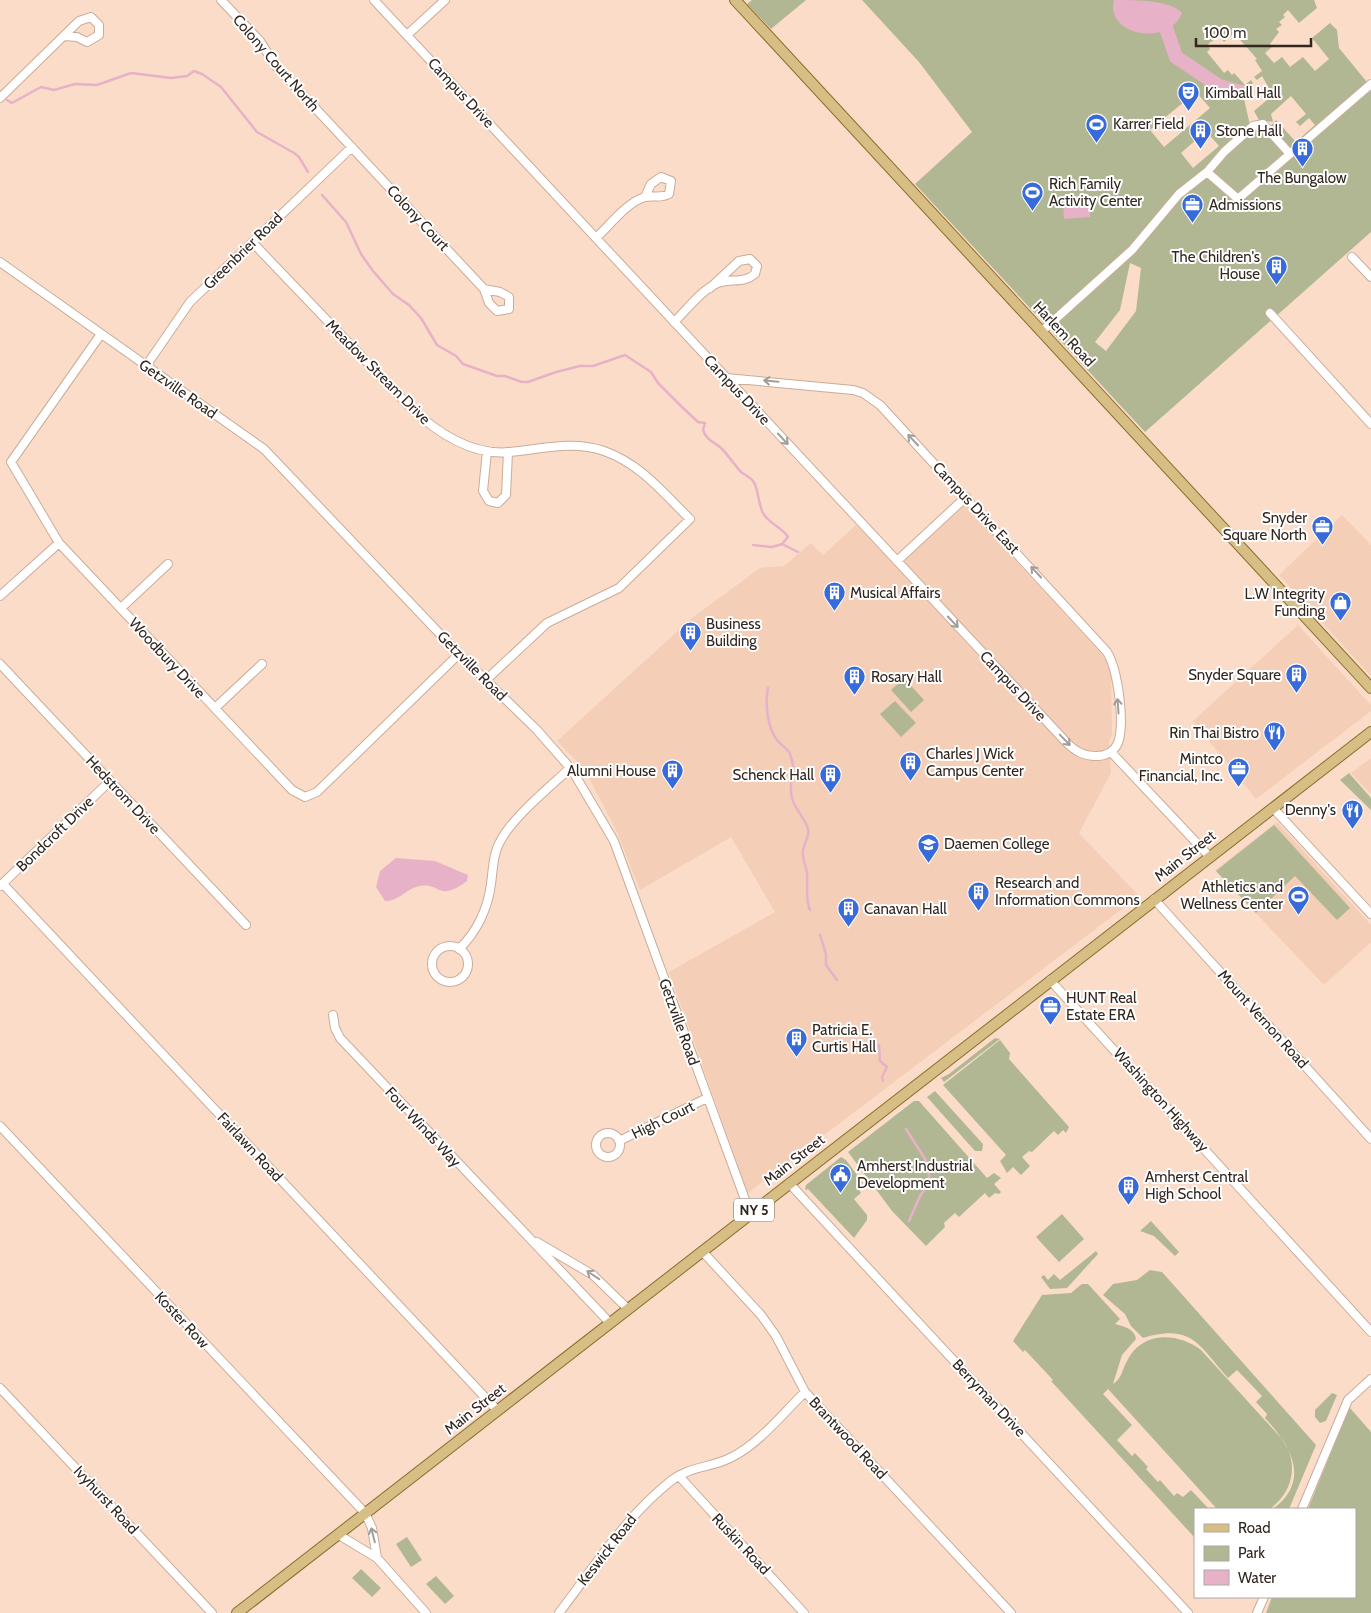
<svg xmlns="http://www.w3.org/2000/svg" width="1371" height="1613" viewBox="0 0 1371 1613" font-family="Cabin,sans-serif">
<rect width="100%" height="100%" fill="#fbdcc9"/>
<!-- built -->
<path fill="#f4ceb7" d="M 965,505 L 1103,656 L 1111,668 L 1112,735 L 1109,742 L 1111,773 L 1079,833 L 1139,896 L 748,1193 L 669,972 L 775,912 L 731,837 L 640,890 L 617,832 L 585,770 L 557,741 L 692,618 L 760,568 L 784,566 L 811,543 L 823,555 L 856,525 L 897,568 Z
M 1342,515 L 1371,545 L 1371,676 L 1279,575 Z
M 1298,625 L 1371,705 L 1371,711 L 1256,799 L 1193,721 Z
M 1371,758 L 1371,794 L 1351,773 Z
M 1277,822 L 1371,925 L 1371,942 L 1324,985 L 1215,870 Z"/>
<!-- green -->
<path fill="#b2b793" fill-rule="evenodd" d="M 752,0 L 806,0 L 771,29 L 747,4 Z
M 862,0 L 1314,0 L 1317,8 L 1299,23 L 1288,10 L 1283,15 L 1285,17 L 1279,22 L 1282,25 L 1276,29 L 1279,32 L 1270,44 L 1272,47 L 1265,53 L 1274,63 L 1282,57 L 1290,67 L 1303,57 L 1315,71 L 1329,59 L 1312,38 L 1330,23 L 1337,30 L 1339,48 L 1371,87 L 1371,232 L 1145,432 L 915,184 L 972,132 L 919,62 ZM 1234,33 L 1257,59 L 1255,60 L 1262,71 L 1254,77 L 1257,80 L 1262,76 L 1270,90 L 1267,100 L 1254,111 L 1259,120 L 1273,122 L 1271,114 L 1291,96 L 1306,114 L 1296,122 L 1300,126 L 1309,118 L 1315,125 L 1296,142 L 1276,120 L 1268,129 L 1250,125 L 1244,99 L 1240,100 L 1241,95 L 1244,95 L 1253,83 L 1251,80 L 1245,85 L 1234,73 L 1232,75 L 1228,70 L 1224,73 L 1207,52 L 1210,49 L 1207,45 L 1219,36 L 1224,42 ZM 1196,92 L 1210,108 L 1164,147 L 1150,130 ZM 1206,131 L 1219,146 L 1193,168 L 1181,153 ZM 1130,263 L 1141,268 L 1136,311 L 1106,351 L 1095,342 L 1120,310 Z
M 904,678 L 924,700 L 911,712 L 891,690 Z
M 895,701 L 916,723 L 901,737 L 880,714 Z
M 1349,773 L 1371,798 L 1371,810 L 1340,780 Z
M 1274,825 L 1350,908 L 1337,920 L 1295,876 L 1256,913 L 1216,871 Z
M 995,1038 L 1000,1039 L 944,1082 L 941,1078 L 949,1074 Z
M 1000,1040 L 1010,1053 L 1009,1059 L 1069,1127 L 1066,1133 L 1063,1130 L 1058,1135 L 1054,1131 L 1032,1152 L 1029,1151 L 1022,1157 L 1030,1166 L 1021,1175 L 1013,1167 L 1007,1173 L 1000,1161 L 1006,1155 L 943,1085 Z
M 935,1091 L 983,1144 L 982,1151 L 975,1151 L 927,1097 Z
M 914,1101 L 919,1101 L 987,1178 L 994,1173 L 1001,1178 L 994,1184 L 1001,1192 L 999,1194 L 995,1193 L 989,1198 L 985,1193 L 959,1217 L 955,1213 L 944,1223 L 945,1227 L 926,1246 L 892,1211 L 848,1152 Z
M 841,1157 L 846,1160 L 863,1183 L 859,1190 L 861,1193 L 854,1199 L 867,1215 L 867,1220 L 854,1238 L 808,1189 L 805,1190 L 806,1185 Z
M 1062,1214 L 1084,1239 L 1059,1262 L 1036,1237 Z
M 1151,1221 L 1179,1252 L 1175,1256 L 1154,1236 L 1140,1231 Z
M 1096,1251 L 1098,1254 L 1067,1288 L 1050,1289 L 1041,1277 L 1044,1275 L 1048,1280 L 1054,1274 L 1060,1280 Z
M 1150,1270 L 1162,1272 L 1316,1445 L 1289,1509 L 1273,1509 C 1312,1480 1290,1445 1265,1418 L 1267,1414 L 1256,1402 L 1262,1396 L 1237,1370 L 1228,1378 C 1199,1346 1193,1323 1143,1338 L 1131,1326 L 1125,1314 L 1103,1295 L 1113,1284 L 1137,1280 Z
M 1082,1284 L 1088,1284 L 1120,1319 L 1115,1324 C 1124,1327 1134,1328 1136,1339 L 1122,1355 L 1113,1384 C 1122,1378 1122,1370 1127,1361 C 1142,1331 1177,1332 1201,1350 L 1283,1440 C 1299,1464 1293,1492 1270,1509 L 1217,1509 L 1108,1389 L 1103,1394 L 1132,1425 L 1117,1440 L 1132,1456 L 1135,1453 L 1148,1467 L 1146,1469 L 1158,1482 L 1160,1480 L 1174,1496 L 1177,1493 L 1183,1497 L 1191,1490 L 1209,1509 L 1195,1509 L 1195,1538 L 1051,1381 L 1053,1380 L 1025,1350 L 1023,1352 L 1013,1341 L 1042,1295 L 1071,1293 Z
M 1332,1393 L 1337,1395 L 1326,1421 L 1320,1423 L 1315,1417 L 1315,1410 Z
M 1350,1408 L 1371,1432 L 1371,1613 L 1266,1613 L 1272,1597 L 1355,1597 L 1355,1509 L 1308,1509 L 1343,1423 L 1344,1414 Z
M 407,1537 L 422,1560 L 411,1567 L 396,1544 Z
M 361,1569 L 381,1588 L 372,1597 L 352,1578 Z
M 436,1576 L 454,1596 L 445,1604 L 426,1584 Z"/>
<!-- water -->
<path fill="#e7b2c7" d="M 1114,0 C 1134,0 1172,0 1182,13 C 1169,47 1105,36 1114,0 Z
M 1063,199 L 1090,199 L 1090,217 L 1064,219 Z
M 396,858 L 435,861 L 468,875 L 467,881 C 437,903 441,882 420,886 C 407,888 398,902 385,901 L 376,887 L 380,871 Z"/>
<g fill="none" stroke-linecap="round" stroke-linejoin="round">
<!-- stream -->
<path stroke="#e7b2c7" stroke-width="2.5" d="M 7,100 L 12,103 L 41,87 L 54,90 L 75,84 L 97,85 L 131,73 L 171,78 L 187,76 L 194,71 L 202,74 L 221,87 L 257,132 L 294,153 L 299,157 L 308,172
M 322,195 L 346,222 L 361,254 L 373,271 L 393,294 L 409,305 L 421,318 L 437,345 L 456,356 L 463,364 L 497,376 L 505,376 L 522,382 L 528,382 L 556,372 L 580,366 L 593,366 L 625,355 L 651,372 L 658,383 L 682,407 L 698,422 L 705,423 L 703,430 C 707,441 713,441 721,448 C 728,455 734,464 741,472 C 745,475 750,477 753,481 C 758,486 758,504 763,513 C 769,524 782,527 788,537 L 782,544 L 798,552
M 753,545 L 772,547 L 782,544
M 768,688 C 765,703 767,727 777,740 C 781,745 787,748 790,754 C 797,773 790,774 791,791 C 791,807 804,815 808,829 C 810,836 804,843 803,851 C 802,858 806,866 807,873 C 808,886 805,899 810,910
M 820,935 L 826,954 L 826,965 L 837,980
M 879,1045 L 880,1061 L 887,1067 L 882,1077 L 883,1081
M 906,1129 L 927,1162 L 930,1184 L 921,1194 L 909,1221"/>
<!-- river -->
<path stroke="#e7b2c7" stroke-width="14" d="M 1166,28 L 1176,57 L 1219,86 L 1245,93"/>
<defs>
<path id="minor" d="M 221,0 L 260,41 L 275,65 L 484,289 L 489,303 L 497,311 L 509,309 L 509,297 L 500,292 L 484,289
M 374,0 L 1066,742 C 1075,751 1083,756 1096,756 C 1105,756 1114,752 1118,743 C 1125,723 1118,670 1107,652 L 880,405 L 863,393 L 853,390 L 726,378
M 407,35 L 445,0
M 0,98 L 79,21 L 91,17 L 99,25 L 99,35 L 87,42 L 77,37 L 64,36
M 1290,154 L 1371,84
M 596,238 C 609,226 627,202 645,197 C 654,195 660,199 669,194 L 671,181 L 661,177 L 651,184 L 645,197
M 252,242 L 409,406 C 435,431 471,456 510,452 C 542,449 573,440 604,451 C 641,464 663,493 690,519 L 619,588 L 547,623 L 486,680
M 1352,257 L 1371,277
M 0,262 L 264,449 L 459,654 L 537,730 L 572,770 L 614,841 L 750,1213
M 1270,313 L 1371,424
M 674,322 C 687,310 703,287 721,282 C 734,279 744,283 755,274 L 757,266 L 750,259 L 739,261 L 710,288
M 1041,332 L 1132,250 L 1179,194 L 1207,172 L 1224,152 L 1253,126 L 1263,124 L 1290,154 L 1238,199 L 1207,172
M 101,334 L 11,462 L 59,543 L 292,790 L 305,797 L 317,792 L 459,654
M 146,366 L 190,302 L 352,147
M 487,451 L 483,491 L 489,501 L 498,503 L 506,495 L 508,452
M 897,561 L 966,497
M 0,596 L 59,543
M 121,608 L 168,564
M 0,664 L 246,925
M 215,708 L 262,664
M 1111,752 L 1209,856
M 1273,808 L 1371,914
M 3,884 L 497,1410
M 0,886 L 110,781
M 1154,899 L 1371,1139
M432 964a18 18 0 1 1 36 0a18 18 0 1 1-36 0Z
M 459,949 C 477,932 488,908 491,884 C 493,870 493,853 501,840 C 514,816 550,787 570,768
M 1050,980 L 1371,1332
M 333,1015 L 335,1028 L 340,1038 L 610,1323
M 0,1126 L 365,1513 L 372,1528 L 377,1558
M596 1145a12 12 0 1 1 24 0a12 12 0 1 1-24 0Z
M 619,1141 L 707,1098
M 789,1183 L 1188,1613
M 537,1242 L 593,1275 L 628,1309
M 702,1251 L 761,1315 L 776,1336 L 805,1392 L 1011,1613
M 0,1388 L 212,1613
M 679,1476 L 804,1613
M 1302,1509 L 1348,1400 L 1371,1379
M 339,1535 L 377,1558 L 426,1613
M 559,1613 C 595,1566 625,1517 672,1480 C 690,1466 712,1468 732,1457 C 760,1443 783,1413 805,1392
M 1257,1613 L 1264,1597"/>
<path id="major" d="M 735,0 L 1371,688
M 237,1613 L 1371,732"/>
</defs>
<!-- minor casing -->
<use href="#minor" stroke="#caac9a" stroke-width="10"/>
<!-- major casing -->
<use href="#major" stroke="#8c6c2b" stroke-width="12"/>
<!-- minor -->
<use href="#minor" stroke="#fff" stroke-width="8"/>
<!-- major -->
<use href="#major" stroke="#d7be84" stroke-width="10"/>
</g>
<!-- one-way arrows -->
<defs><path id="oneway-shaft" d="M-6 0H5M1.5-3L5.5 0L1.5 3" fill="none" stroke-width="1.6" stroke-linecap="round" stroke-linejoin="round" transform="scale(1.25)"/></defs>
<g stroke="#a39d9a">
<use href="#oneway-shaft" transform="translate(771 381) rotate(-175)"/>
<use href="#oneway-shaft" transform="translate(783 439) rotate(47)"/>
<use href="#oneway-shaft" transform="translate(913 440) rotate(-133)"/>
<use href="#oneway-shaft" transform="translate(1036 572) rotate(-133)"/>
<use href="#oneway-shaft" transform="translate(953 622) rotate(47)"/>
<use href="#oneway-shaft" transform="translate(1118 706) rotate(-94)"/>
<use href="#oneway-shaft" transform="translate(1065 740) rotate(46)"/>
<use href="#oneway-shaft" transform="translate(593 1275) rotate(-146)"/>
<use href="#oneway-shaft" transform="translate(373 1535) rotate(-104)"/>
</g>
<!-- icons -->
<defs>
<symbol id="theatre-pin" viewBox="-11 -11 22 30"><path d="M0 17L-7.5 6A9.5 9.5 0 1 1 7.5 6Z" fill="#376ada" stroke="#fff"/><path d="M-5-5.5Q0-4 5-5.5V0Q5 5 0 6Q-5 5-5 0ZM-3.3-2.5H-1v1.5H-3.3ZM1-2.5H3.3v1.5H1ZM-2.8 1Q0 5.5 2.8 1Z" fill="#fff"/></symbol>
<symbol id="stadium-pin" viewBox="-11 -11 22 30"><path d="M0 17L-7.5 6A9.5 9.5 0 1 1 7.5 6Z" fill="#376ada" stroke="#fff"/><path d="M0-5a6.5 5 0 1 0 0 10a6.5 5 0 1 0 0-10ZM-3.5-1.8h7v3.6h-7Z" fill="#fff"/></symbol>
<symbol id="building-pin" viewBox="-11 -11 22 30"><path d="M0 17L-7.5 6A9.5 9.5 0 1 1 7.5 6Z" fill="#376ada" stroke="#fff"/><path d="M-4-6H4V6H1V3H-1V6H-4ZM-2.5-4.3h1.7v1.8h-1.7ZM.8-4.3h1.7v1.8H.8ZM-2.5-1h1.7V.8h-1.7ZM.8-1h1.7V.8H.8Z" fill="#fff"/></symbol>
<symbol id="office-pin" viewBox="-11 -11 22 30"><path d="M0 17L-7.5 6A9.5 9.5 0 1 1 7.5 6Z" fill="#376ada" stroke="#fff"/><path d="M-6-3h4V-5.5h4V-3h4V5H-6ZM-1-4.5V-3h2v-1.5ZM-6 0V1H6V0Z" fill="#fff"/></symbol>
<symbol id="shop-pin" viewBox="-11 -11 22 30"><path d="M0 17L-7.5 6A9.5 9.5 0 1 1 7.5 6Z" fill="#376ada" stroke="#fff"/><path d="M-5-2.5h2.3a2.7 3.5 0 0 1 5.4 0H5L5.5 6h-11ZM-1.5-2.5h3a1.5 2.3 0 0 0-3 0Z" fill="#fff"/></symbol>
<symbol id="restaurant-pin" viewBox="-11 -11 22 30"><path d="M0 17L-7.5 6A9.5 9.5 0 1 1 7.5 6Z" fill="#376ada" stroke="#fff"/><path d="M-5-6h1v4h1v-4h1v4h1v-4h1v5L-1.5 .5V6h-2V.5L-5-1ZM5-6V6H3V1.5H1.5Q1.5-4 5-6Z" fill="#fff"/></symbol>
<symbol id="university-pin" viewBox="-11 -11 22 30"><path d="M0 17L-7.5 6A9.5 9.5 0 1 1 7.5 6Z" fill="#376ada" stroke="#fff"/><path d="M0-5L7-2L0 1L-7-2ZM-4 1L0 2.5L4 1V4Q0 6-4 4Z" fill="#fff"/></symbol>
<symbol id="civic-pin" viewBox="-11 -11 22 30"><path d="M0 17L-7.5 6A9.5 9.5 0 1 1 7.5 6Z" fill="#376ada" stroke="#fff"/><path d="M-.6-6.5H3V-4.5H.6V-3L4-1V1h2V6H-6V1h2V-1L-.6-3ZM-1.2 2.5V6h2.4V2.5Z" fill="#fff"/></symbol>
</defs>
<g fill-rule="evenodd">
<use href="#theatre-pin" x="1176" y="80" width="25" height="34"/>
<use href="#stadium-pin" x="1084" y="112" width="25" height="34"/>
<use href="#building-pin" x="1188" y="118" width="25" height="34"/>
<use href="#building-pin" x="1290" y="136" width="25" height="34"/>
<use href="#stadium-pin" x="1020" y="180" width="25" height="34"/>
<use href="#office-pin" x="1180" y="192" width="25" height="34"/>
<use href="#building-pin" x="1264" y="254" width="25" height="34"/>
<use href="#office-pin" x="1310" y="514" width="25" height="34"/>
<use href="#building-pin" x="822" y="580" width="25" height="34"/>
<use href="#shop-pin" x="1328" y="590" width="25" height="34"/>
<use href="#building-pin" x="678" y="620" width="25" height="34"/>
<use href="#building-pin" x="1284" y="662" width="25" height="34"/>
<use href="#building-pin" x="842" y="664" width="25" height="34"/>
<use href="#restaurant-pin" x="1262" y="720" width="25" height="34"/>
<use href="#building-pin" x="898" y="750" width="25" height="34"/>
<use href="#office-pin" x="1226" y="756" width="25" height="34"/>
<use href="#building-pin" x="660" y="758" width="25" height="34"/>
<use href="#building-pin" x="818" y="762" width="25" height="34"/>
<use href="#restaurant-pin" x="1340" y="798" width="25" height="34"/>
<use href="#university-pin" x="916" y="832" width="25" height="34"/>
<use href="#building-pin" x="966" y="880" width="25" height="34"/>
<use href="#stadium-pin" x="1286" y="884" width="25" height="34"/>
<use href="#building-pin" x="836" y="896" width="25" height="34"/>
<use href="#office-pin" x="1038" y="994" width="25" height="34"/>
<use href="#building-pin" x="784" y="1026" width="25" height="34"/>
<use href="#civic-pin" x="828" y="1162" width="25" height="34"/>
<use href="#building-pin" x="1116" y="1174" width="25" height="34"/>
</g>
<g text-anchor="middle" stroke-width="4" stroke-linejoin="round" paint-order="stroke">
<!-- shield labels -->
<rect fill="#fff" stroke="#706762" stroke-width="1" x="734" y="1198.5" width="40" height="23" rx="4"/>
<g font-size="14" font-weight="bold" fill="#32261f">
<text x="754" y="1215">NY 5</text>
</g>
<!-- street labels -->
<g font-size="15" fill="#32261f" stroke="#fff">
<text transform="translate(276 63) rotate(49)" y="5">Colony Court North</text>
<text transform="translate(461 93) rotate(47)" y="5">Campus Drive</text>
<text transform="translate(418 218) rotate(47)" y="5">Colony Court</text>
<text transform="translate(243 251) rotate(-44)" y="5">Greenbrier Road</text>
<text transform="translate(1064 334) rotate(47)" y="5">Harlem Road</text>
<text transform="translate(378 372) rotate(45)" y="5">Meadow Stream Drive</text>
<text transform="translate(178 389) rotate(35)" y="5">Getzville Road</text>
<text transform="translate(737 390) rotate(47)" y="5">Campus Drive</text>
<text transform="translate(976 508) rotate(47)" y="5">Campus Drive East</text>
<text transform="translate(167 658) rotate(47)" y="5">Woodbury Drive</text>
<text transform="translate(472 666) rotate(45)" y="5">Getzville Road</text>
<text transform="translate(1013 686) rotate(47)" y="5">Campus Drive</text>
<text transform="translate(123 795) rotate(47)" y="5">Hedstrom Drive</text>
<text transform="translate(55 834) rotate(-44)" y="5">Bondcroft Drive</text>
<text transform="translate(1185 856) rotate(-38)" y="5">Main Street</text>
<text transform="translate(1263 1019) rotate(48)" y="5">Mount Vernon Road</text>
<text transform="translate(679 1022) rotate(70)" y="5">Getzville Road</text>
<text transform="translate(1161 1100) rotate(48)" y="5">Washington Highway</text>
<text transform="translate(663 1120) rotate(-26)" y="5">High Court</text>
<text transform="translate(423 1127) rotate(47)" y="5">Four Winds Way</text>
<text transform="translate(250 1147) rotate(47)" y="5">Fairlawn Road</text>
<text transform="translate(794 1160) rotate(-38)" y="5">Main Street</text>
<text transform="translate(182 1320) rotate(47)" y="5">Koster Row</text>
<text transform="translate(989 1398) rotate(47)" y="5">Berryman Drive</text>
<text transform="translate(475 1409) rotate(-38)" y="5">Main Street</text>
<text transform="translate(848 1438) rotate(47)" y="5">Brantwood Road</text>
<text transform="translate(106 1500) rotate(47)" y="5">Ivyhurst Road</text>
<text transform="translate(741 1544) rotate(47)" y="5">Ruskin Road</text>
<text transform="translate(607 1550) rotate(-52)" y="5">Keswick Road</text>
</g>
<!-- poi labels -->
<g font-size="15" fill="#32261f" stroke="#fff" text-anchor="start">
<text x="1205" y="98">Kimball Hall</text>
<text x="1113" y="129">Karrer Field</text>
<text x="1216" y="136">Stone Hall</text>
<text x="1302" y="183" text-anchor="middle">The Bungalow</text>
<text x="1049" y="189">Rich Family<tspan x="1049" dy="17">Activity Center</tspan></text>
<text x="1209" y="210">Admissions</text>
<text x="1260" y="262" text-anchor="end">The Children's<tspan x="1260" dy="17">House</tspan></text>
<text x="1307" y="523" text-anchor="end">Snyder<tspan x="1307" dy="17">Square North</tspan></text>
<text x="850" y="598">Musical Affairs</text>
<text x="1325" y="599" text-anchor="end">L.W Integrity<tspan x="1325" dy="17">Funding</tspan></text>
<text x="706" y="629">Business<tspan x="706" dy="17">Building</tspan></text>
<text x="1281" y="680" text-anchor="end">Snyder Square</text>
<text x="871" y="682">Rosary Hall</text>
<text x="1259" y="738" text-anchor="end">Rin Thai Bistro</text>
<text x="926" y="759">Charles J Wick<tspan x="926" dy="17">Campus Center</tspan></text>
<text x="1223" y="764" text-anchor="end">Mintco<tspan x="1223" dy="17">Financial, Inc.</tspan></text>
<text x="656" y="776" text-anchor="end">Alumni House</text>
<text x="814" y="780" text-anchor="end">Schenck Hall</text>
<text x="1336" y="815" text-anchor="end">Denny's</text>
<text x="944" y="849">Daemen College</text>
<text x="995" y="888">Research and<tspan x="995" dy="17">Information Commons</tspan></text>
<text x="1283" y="892" text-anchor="end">Athletics and<tspan x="1283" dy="17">Wellness Center</tspan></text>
<text x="864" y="914">Canavan Hall</text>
<text x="1066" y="1003">HUNT Real<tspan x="1066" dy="17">Estate ERA</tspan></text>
<text x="812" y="1035">Patricia E.<tspan x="812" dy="17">Curtis Hall</tspan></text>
<text x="857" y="1171">Amherst Industrial<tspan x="857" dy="17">Development</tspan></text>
<text x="1145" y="1182">Amherst Central<tspan x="1145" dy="17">High School</tspan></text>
</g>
</g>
<!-- legend -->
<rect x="1194" y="1508" width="162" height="90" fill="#ffffff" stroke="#ada8a5"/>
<rect x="1204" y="1524" width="25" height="8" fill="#d7be84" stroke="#ada8a5"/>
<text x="1238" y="1533" font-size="15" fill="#32261f">Road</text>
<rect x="1204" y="1546" width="25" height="15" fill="#b2b793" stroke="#ada8a5"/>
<text x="1238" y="1558" font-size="15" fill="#32261f">Park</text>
<rect x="1204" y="1570" width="25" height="15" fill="#e7b2c7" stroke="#ada8a5"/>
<text x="1238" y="1583" font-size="15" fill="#32261f">Water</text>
<!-- scale -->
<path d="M1196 38v8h115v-8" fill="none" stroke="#32261f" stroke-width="2.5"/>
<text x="1204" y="38" font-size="15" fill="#32261f" stroke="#ffffff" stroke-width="4" paint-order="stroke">100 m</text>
</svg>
